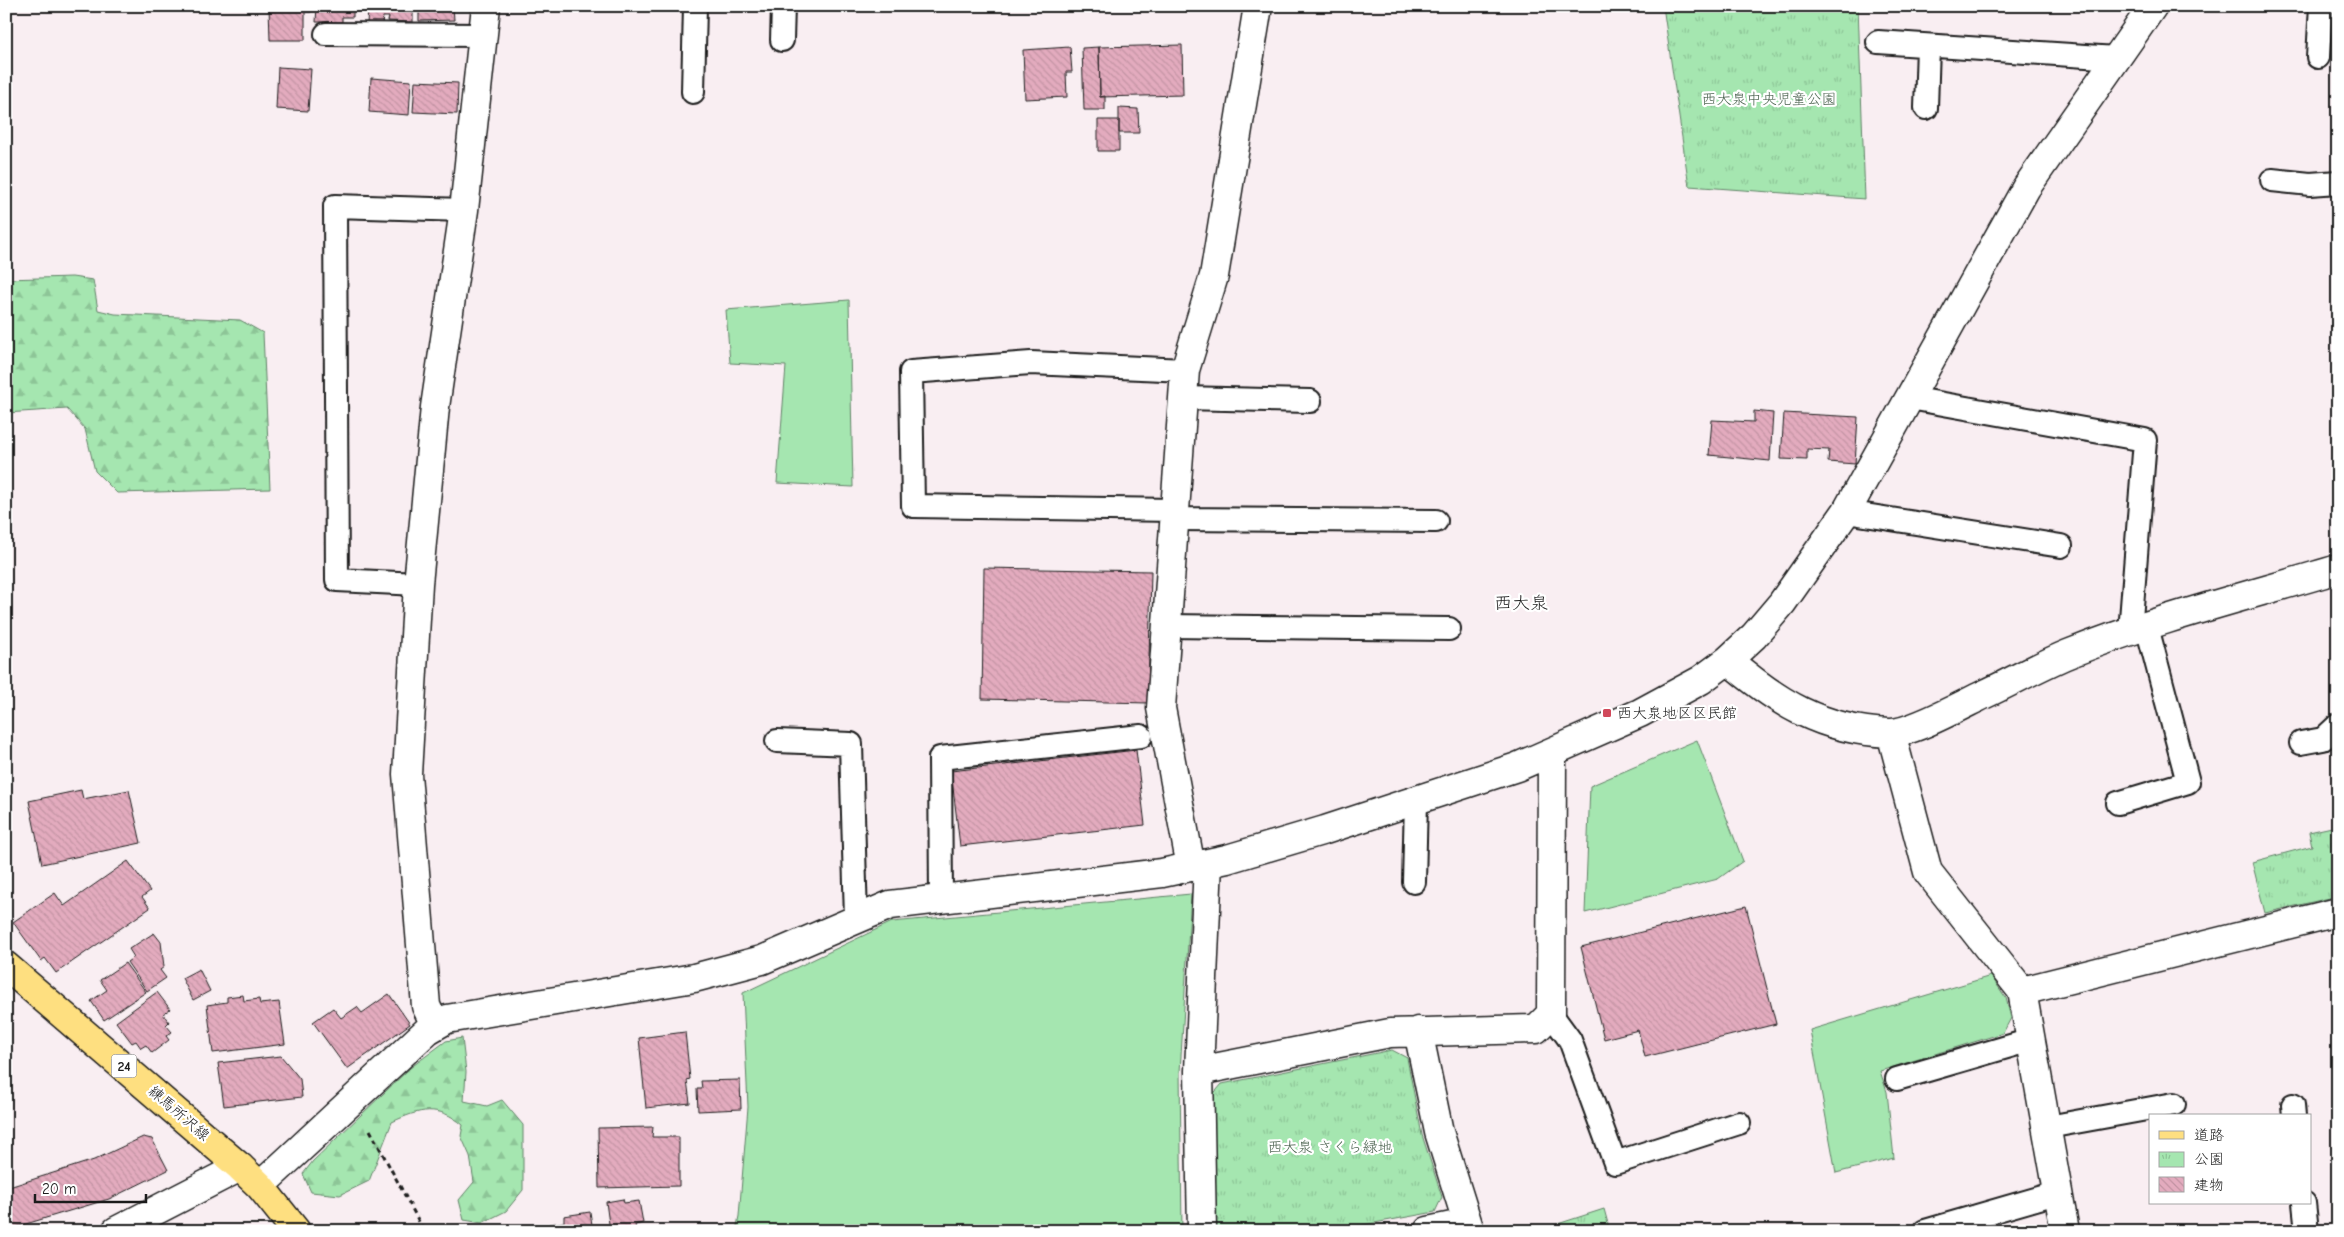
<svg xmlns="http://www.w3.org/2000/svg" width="2344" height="1237" viewBox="0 0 2344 1237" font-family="'Comic Neue','Klee One',sans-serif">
<defs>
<pattern id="forest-firs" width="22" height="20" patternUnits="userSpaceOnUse" patternTransform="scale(1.25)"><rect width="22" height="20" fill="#a5e6b0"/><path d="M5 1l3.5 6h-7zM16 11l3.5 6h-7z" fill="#8dc597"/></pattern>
<pattern id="park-tufts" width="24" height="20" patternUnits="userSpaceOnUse" patternTransform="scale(1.25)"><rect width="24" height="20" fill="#a5e6b0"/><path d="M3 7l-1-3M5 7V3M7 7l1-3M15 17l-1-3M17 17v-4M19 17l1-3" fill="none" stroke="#8dc597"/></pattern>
<pattern id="building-back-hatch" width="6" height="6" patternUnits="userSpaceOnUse" patternTransform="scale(1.25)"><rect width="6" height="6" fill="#e3abbe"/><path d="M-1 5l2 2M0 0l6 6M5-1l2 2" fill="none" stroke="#c293a3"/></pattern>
</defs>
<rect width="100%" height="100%" fill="#f9eef2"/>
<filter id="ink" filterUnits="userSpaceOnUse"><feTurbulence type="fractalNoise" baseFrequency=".02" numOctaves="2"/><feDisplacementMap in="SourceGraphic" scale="10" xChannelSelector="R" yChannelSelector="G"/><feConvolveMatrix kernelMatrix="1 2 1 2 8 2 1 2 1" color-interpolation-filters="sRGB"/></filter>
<g filter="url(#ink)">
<!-- grass -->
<path fill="#a5e6b0" stroke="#608166" d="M 849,300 L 853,487 L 777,483 L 786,366 L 730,363 L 726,310 Z
M 1697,740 L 1743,861 L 1718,879 L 1585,913 L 1590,786 Z
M 1191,894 L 1180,1072 L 1182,1231 L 736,1231 L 739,1216 L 748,1107 L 743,993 L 892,922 Z
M 1991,976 L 2006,998 L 2011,1018 L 2003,1033 L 1880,1071 L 1887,1092 L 1894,1158 L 1836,1173 L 1810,1030 Z"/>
<!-- forest -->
<path fill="url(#forest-firs)" stroke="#608166" d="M 72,277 L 93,280 L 98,310 L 115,314 L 240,320 L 263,333 L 270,489 L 117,493 L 95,471 L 85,429 L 67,409 L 6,413 L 6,279 Z
M 462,1038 L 466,1072 L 464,1101 L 487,1106 L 502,1100 L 523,1125 L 523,1190 L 506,1211 L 482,1223 L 464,1220 L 459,1200 L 474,1182 L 470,1156 L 461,1136 L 463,1125 C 438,1104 420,1109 392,1122 L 369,1181 L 340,1195 L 311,1192 L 303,1174 L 313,1161 L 410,1068 L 446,1041 Z"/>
<!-- park -->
<path fill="url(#park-tufts)" stroke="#608166" d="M 1663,6 L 1858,6 L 1865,199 L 1689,186 Z
M 2332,827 L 2338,848 L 2338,896 L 2265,913 L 2252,862 L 2312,846 L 2309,832 Z
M 1392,1050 L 1407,1058 L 1422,1135 L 1442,1197 L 1435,1212 L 1330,1231 L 1214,1231 L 1210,1098 L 1222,1084 Z
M 1604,1209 L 1610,1231 L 1536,1231 Z"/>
<!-- building -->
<path fill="url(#building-back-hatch)" stroke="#1c1c1c" d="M 269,6 L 311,6 L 311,12 L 305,12 L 305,40 L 270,40 Z
M 317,6 L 353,6 L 353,17 L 342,17 L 342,22 L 316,22 Z
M 368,6 L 413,6 L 413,22 L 388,21 L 389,17 L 383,17 L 382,24 L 367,24 Z
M 419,6 L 453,6 L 454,20 L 419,21 Z
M 1182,45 L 1183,95 L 1100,97 L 1099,47 Z
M 1070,47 L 1072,72 L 1066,72 L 1067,97 L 1025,99 L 1023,50 Z
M 1099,47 L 1100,97 L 1105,96 L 1105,110 L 1084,110 L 1082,48 Z
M 278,67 L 311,69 L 308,111 L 276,109 Z
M 371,78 L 411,81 L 409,115 L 369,112 Z
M 415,81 L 458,83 L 457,114 L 413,112 Z
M 1119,108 L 1138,109 L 1139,133 L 1119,133 Z
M 1098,120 L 1119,120 L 1119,151 L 1098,151 Z
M 1754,411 L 1773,413 L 1770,461 L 1709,455 L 1712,420 L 1754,422 Z
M 1784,413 L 1858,417 L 1855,464 L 1828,462 L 1829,450 L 1807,449 L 1807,460 L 1781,459 Z
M 984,568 L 1151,571 L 1148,703 L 982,699 Z
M 1136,750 L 1145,825 L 960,846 L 951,771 Z
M 81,790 L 83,799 L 129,790 L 141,843 L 42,864 L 29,801 Z
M 128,861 L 150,891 L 142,897 L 150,908 L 56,973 L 45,958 L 41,961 L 13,922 L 55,893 L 64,906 Z
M 1746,906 L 1776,1024 L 1645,1057 L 1638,1030 L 1604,1039 L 1581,947 Z
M 154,933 L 161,942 L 164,967 L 160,970 L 166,978 L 147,991 L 127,962 L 134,957 L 129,949 Z
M 125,963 L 146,992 L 104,1020 L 91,1001 L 107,990 L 100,980 Z
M 199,969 L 210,991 L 193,1000 L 182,978 Z
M 157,992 L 170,1009 L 163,1014 L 169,1022 L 166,1025 L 172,1032 L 166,1036 L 169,1040 L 152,1053 L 146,1045 L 141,1048 L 136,1041 L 132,1043 L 116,1022 Z
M 389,994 L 410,1024 L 347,1069 L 313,1022 L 333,1008 L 341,1018 L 357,1007 L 362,1013 Z
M 243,995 L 244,1001 L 259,999 L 260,1004 L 279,1002 L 285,1044 L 213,1053 L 207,1005 L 227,1002 L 227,997 Z
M 685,1032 L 690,1079 L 687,1080 L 690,1103 L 646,1108 L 639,1038 Z
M 281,1056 L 300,1079 L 302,1097 L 224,1106 L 218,1063 Z
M 740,1080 L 741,1109 L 698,1111 L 697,1089 L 702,1089 L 701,1081 Z
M 653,1127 L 652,1137 L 679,1137 L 679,1186 L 599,1188 L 598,1128 Z
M 143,1137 L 152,1139 L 168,1170 L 109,1199 L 6,1230 L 6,1188 L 94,1160 Z
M 623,1199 L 624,1203 L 639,1201 L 643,1223 L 635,1225 L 636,1229 L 610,1231 L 606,1202 Z
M 590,1212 L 593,1231 L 551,1231 L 549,1224 L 564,1222 L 564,1216 Z"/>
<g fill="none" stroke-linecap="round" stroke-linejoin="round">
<defs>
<path id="lane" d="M 326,34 L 483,35
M 782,40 L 783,6
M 1878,42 L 2116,58
M 2318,57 L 2321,6
M 693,92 L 695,6
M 1926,108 L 1928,46
M 2272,180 L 2310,184 L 2338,182
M 1183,398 L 1310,401
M 1910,398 L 2145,440 L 2130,632
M 1175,510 L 913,506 L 911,372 L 1031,363 L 1185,370
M 1846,512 L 2061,546
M 1174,519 L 1436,521
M 418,584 L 337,580 L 335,206 L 464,210
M 1166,626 L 1449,629
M 777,741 L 851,744 L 856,919
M 2301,743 L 2323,739 L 2338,725
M 2118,803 L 2188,782 L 2147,627
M 1414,882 L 1416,800
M 941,899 L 940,758 L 1141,736
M 1551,1014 L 1570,1040 L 1615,1163 L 1739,1123
M 1897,1079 L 2031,1040
M 2293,1105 L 2294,1116
M 2048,1127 L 2174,1104
M 2304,1203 L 2307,1231
M 1925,1231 L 2060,1192"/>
<path id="street" d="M 1728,660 C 1778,703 1821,730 1889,733 C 1910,734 1962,705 1983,695 C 2011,682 2039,666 2068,654 C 2155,619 2248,596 2338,569
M 1891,733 L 1928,872 L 2022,991 L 2065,1231
M 1191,867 L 1161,708 L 1185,370 L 1214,276 L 1258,6
M 2022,991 L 2338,912
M 435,1025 L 426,1006 L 407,774 L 418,584 L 435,407 L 464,210 L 486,6
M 1418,1031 L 1439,1132 L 1470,1231
M 1199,1071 L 1390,1033 L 1536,1029 L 1551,1014 L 1552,753
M 260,1186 L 428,1030 L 447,1019 L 694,978 L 762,960 L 890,905 L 1162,873 L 1227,859 L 1325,830 L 1517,767 L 1640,713 L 1701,680 L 1728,660 L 1754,636 L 1782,603 L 1846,512 L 2026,188 L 2153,6
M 1202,1231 L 1199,1071 L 1208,863
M 1428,1231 L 1467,1223"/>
<path id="secondary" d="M 116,1231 L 240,1167"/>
<path id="primary" d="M 6,966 L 240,1167 L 260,1186 L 296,1231"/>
</defs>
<!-- lane casing -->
<use href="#lane" stroke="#1c1c1c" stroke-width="26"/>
<!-- street casing -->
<use href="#street" stroke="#1c1c1c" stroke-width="31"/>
<!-- secondary casing -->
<use href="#secondary" stroke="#1c1c1c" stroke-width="31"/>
<!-- primary casing -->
<use href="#primary" stroke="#1c1c1c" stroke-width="31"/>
<!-- path -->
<path stroke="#1c1c1c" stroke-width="3" stroke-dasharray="5 4" stroke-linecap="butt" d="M 370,1130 L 424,1231"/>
<!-- lane -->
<use href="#lane" stroke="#fff" stroke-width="22"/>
<!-- street -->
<use href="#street" stroke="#fff" stroke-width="28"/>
<!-- secondary -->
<use href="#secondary" stroke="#fff" stroke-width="28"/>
<!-- primary -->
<use href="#primary" stroke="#fedf80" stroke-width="28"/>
</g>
</g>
<!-- markers -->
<rect fill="#d1495b" stroke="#fff" stroke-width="2" x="1602" y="708" width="10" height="10" rx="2.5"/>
<g text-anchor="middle" stroke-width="4.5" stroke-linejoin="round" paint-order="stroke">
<!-- shield labels -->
<rect fill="#fff" stroke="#606060" stroke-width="1" x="111.5" y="1054.5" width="25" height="23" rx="4"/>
<g font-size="14" font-weight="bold" fill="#1c1c1c">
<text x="124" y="1071">24</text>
</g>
<!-- park labels -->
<g font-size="15" fill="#4c6350" stroke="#fff">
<text x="1769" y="104">西大泉中央児童公園</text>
<text x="1330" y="1152">西大泉 さくら緑地</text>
</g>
<!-- poi labels -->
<g font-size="15" fill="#1c1c1c" stroke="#fff" text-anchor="start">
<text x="1617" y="718">西大泉地区区民館</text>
</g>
<!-- street labels -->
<g font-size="15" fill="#1c1c1c" stroke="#fff">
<text transform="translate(179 1113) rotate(41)" y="5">練馬所沢線</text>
</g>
<!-- quarter labels -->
<g font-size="18" fill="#1c1c1c" stroke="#fff">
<text x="1521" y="609">西大泉</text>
</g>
</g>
<!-- margin -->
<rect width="2344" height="1237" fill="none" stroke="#fff" stroke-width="25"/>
<rect x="12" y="12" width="2319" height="1212" fill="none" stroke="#1c1c1c" stroke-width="2" filter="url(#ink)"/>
<!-- legend -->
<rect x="2149" y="1114" width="162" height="90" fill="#ffffff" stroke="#a4a4a4"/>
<rect x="2159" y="1131" width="25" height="8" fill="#fedf80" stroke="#a4a4a4"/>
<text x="2194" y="1140" font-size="15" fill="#1c1c1c">道路</text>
<rect x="2159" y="1152" width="25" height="15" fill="url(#park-tufts)" stroke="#a4a4a4"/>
<text x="2194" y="1164" font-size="15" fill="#1c1c1c">公園</text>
<rect x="2159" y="1177" width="25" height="15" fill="url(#building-back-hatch)" stroke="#a4a4a4"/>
<text x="2194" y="1190" font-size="15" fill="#1c1c1c">建物</text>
<!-- scale -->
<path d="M35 1194v8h111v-8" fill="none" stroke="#1c1c1c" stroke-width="2.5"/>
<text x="42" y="1194" font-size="15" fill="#1c1c1c" stroke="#ffffff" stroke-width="4" paint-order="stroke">20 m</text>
</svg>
